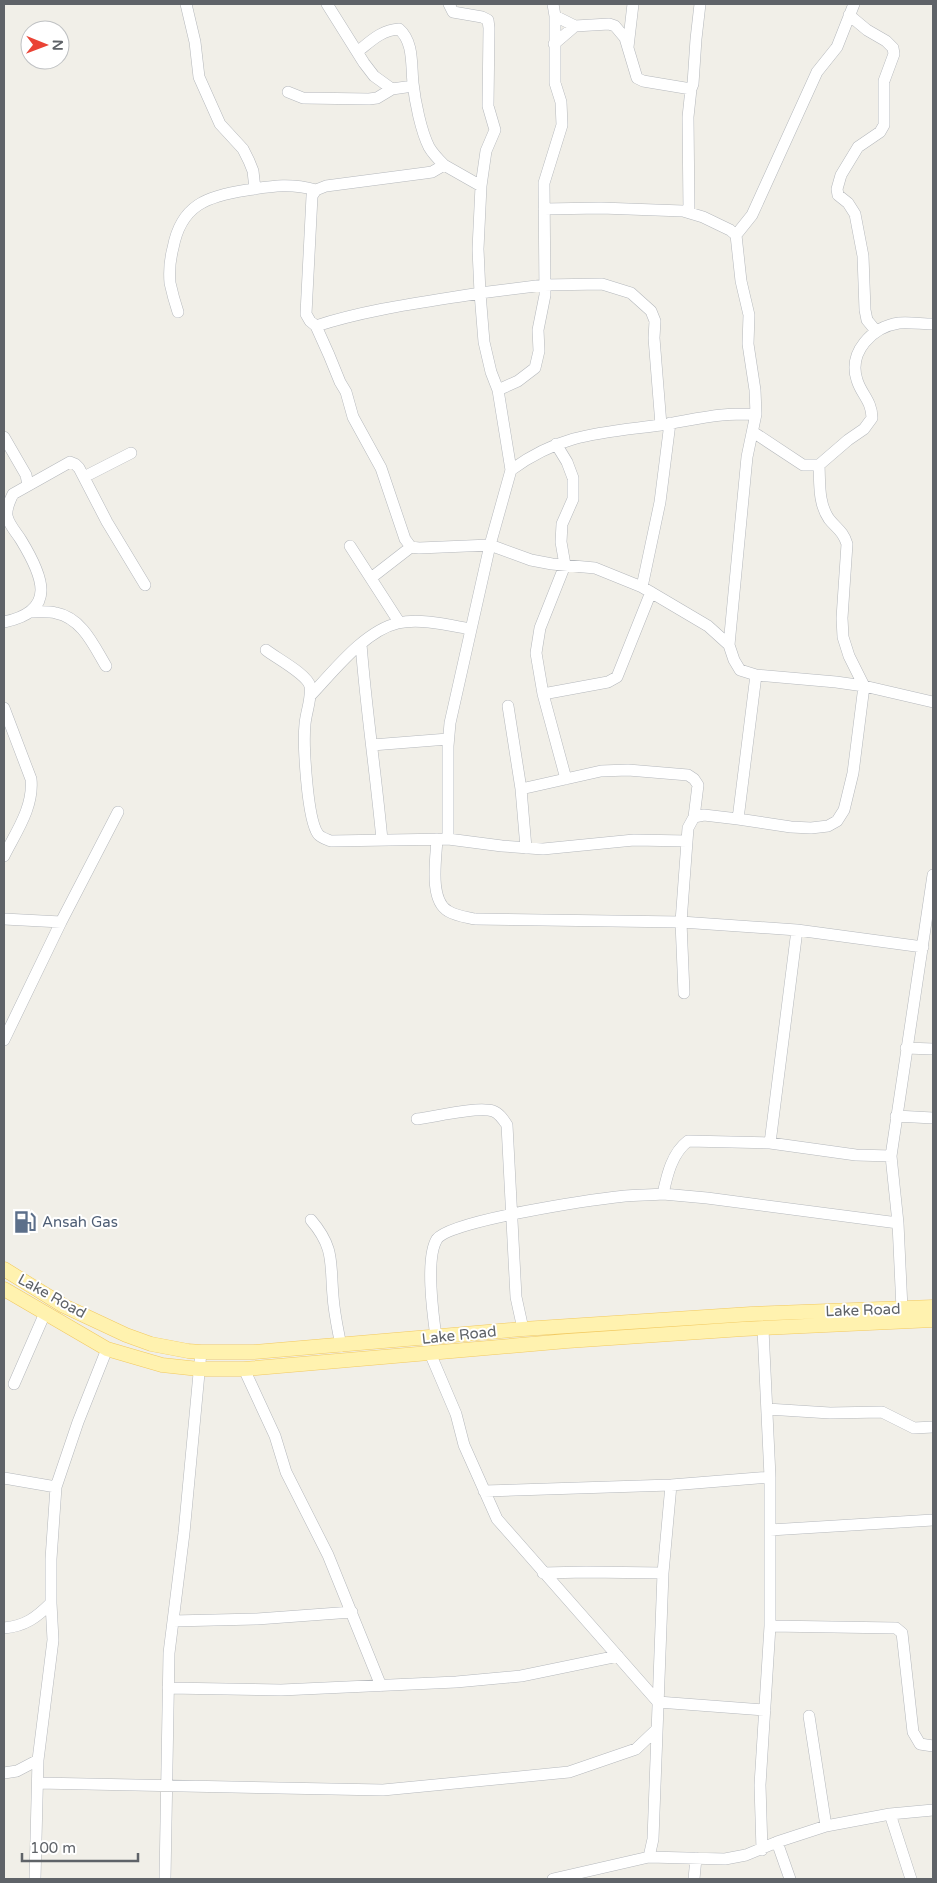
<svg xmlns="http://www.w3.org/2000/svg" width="937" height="1883" viewBox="0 0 937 1883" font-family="'Varela Round',sans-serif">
<rect width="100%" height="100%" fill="#f1efe8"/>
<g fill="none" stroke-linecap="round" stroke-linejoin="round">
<defs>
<path id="minor" d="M 186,4 L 195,42 L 199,77 L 220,124 L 243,149 L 249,161 L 253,171 L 255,189
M 327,4 L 364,63 L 374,76 L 392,89
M 449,4 L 453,12 L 482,17 L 488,20 L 489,28 L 488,106 L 495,130 L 486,151 L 481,186 L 478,249 L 480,293 L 544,285 L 602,284 L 631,293 L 651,311 L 655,321 L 654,338 L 661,425
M 849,15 L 867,30 L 886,41 L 893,48 L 894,54 L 884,81 L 884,125 L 880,132 L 858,147 L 841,175 L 837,189 L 838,195 L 848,203 L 855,214 L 863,256 L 865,310 L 867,320 L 876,331
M 555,16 L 575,26 L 609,24 L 615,26 L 625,38 L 637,78 L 643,81 L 691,89 L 688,117 L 689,212
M 554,44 L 575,26
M 628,47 L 633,4
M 357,52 C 370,42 381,30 399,29 C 414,42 411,65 413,83 C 415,102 421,131 429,147 C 433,154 438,159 444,165
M 691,89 L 693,84 L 696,39 L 700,4
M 288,92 L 303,98 L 369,99 L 377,98 L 392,89 L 413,86
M 481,186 L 444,165 L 432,172 L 425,173 L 326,186 L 316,190 L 312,196 L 306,314 L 310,321 L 316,326 L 329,355 L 340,382 L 346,392 L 353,417 L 381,468 L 405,539 L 411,547 L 419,548 L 490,545 L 531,560 L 552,564 L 595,568 L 642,587 L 708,626 L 729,645 L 734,660 L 740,670 L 756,675 L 836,682 L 864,686 L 933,702
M 544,209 L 601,208 L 683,211 L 703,217 L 730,230 L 736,235 L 741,281 L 749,315 L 748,344 L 755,390 L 756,414 L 747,457 L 729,645
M 736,235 L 752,215 L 817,72 L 837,47 L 854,4
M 178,312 C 175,303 172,292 170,283 C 169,271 170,259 173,248 C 181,205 207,196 247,190 C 273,186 290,183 316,190
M 316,326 C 368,309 425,302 480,293 L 484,342 L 491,372 L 498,390 L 511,470
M 498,390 L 518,381 L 535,368 L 539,351 L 538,330 L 545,295 L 544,183 L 562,125 L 561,102 L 555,83 L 555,16 L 553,4
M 753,432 L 803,465 L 819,465 L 848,440 L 864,429 L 872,418 C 872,401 861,394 857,380 C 848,352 872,327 899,323 C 910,322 922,324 933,324
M 4,437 L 26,475 L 28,485
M 556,444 L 567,462 L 573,478 L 573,499 L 562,524 L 561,542 L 565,565 L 540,628 L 536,653 L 543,694 L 566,779
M 84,477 L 131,453
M 350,546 L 399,622
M 371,578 L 411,547
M 642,587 L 660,502 L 670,423
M 32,612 C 40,612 48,611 56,613 C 82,618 94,646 106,666
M 4,622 C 58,611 43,576 21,540 C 16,532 9,525 7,516 C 6,509 10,500 13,494 L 70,462 L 75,464 L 79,468 L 107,522 L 145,585
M 361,644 C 366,709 376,775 382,840
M 266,650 C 276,658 307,674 310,686 C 312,698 306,712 305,724 C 303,743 307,819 318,834 C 321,838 326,839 331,841 L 448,839 L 502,846 L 543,849 L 634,840 L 687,841
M 543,694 L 608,682 L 617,677 L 651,592
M 310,696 C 333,672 364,631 398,623 C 420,618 448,625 470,629
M 508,706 L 521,789 L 526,848
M 4,708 L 31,779 C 34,807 16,832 4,856
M 372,745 L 448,739
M 521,789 L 601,771 L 628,770 L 688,775 L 694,779 L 698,785 L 694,817
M 738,819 L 791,827 L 811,828 L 828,826 L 837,821 L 844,810 L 853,773 L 864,686 L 849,656 L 843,637 L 842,618 L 847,544 C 843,531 837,529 829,519 C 818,503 820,483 819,465
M 437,839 C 436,859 429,900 448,911 C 456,916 466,917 475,919 L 681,922 L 797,930 L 923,947
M 448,839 L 448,746 L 450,723 L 490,545 L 511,470 C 562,433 601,433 661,425 C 681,422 701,417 722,415 C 733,414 745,414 756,414
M 4,919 L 61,922
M 684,993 L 681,922 L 688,828 L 694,817 L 704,815 L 738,819 L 756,675
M 4,1040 L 61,922 L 118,812
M 906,1048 L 933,1049
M 896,1116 L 933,1118
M 417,1119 C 435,1117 477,1106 493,1111 C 499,1113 503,1119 507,1125 L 516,1297 L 523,1329
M 770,1143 L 797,930
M 663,1194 L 707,1198 L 898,1223
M 311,1220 C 335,1248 330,1263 333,1296 C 334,1313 338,1330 341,1346
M 902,1309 L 898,1223 L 891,1156 L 933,875
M 436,1337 C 433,1315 425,1258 437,1239 C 450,1220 597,1199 625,1196 C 638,1195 651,1195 663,1194 C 667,1175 672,1153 688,1141 L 770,1143 L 856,1155 L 891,1156
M 430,1353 L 456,1414 L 464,1445 L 497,1519 L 658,1702 L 765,1710
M 244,1369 L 275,1436 L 286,1472 L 328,1555 L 381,1686
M 14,1384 L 45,1313
M 767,1409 L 830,1413 L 882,1412 L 914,1428 L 933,1427
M 4,1478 L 56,1487
M 484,1491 L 671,1485 L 770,1477
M 770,1530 L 933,1520
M 543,1573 L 586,1572 L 663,1573
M 173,1621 L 257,1619 L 352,1612
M 770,1626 L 896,1628 L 902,1633 L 913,1732 L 920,1744 L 933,1746
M 4,1628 C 25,1626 36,1618 51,1603
M 168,1688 L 281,1690 L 456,1682 L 521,1676 L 618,1656
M 809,1716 L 826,1826
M 4,1773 L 17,1771 L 38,1760
M 38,1783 L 383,1790 L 569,1772 L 636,1749 L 656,1730
M 890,1814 L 911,1879
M 777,1842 L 790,1879
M 762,1850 L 760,1785 L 770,1626 L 770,1477 L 763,1329
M 649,1857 L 653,1839 L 663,1573 L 671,1485
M 35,1879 L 38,1760 L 53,1640 L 51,1603 L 51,1559 L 56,1487 L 78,1422 L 107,1349
M 165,1879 L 169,1653 L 184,1533 L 201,1352
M 553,1879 L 649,1857 L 725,1859 L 746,1855 L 777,1842 L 826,1826 L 890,1814 L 933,1810
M 694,1879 L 696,1858"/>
<path id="major" d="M 4,1269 L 64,1306 L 126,1335 L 151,1344 L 188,1351 L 201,1352 L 254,1352 L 523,1329 L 751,1314 L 933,1307
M 4,1289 L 107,1349 L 162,1365 L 199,1369 L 244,1369 L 567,1341 L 743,1329 L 933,1320"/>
</defs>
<!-- minor casing -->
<use href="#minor" stroke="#b5b8bc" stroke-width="12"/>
<!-- major casing -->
<use href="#major" stroke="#f2c960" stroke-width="15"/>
<!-- minor -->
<use href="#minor" stroke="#fff" stroke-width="11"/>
<!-- major -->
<use href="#major" stroke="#fff2af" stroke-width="14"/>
</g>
<!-- icons -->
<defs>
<symbol id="fuel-bare" viewBox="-9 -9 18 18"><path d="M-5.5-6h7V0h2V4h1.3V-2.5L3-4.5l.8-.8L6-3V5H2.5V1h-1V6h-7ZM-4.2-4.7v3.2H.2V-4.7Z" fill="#5c6f8a" stroke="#fff" stroke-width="2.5" paint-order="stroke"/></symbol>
</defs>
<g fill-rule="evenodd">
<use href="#fuel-bare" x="9" y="1206" width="32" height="32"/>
</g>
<g text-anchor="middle" stroke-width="4" stroke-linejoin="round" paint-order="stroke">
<!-- service labels -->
<g font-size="15" fill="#4e5e75" stroke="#fff" text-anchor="start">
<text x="42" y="1227">Ansah Gas</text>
</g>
<!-- street labels -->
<g font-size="15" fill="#5f6368" stroke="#fff">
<text transform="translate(52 1296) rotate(29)" y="5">Lake Road</text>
<text transform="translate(863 1310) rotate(-2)" y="5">Lake Road</text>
<text transform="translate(459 1335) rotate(-6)" y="5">Lake Road</text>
</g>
</g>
<!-- border -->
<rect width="937" height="1883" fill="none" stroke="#5f6368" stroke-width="10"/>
<!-- north arrow -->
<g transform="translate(45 45) rotate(91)"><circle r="24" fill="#ffffff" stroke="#bfc1c3"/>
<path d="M0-4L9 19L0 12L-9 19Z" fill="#ea4335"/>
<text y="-8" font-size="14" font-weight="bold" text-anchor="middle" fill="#5f6368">N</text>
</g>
<!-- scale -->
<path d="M22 1853v8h116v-8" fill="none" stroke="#5f6368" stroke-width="2.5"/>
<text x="30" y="1853" font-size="15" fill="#5f6368" stroke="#ffffff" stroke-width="4" paint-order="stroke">100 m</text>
</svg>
